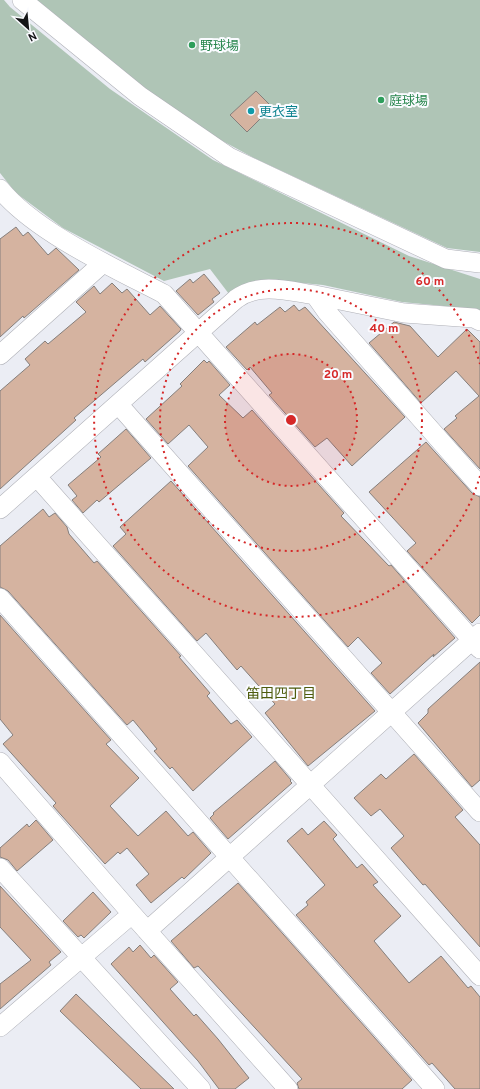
<svg xmlns="http://www.w3.org/2000/svg" width="480" height="1089" viewBox="0 0 480 1089" font-family="Overpass,'Noto Sans JP',sans-serif">
<rect width="100%" height="100%" fill="#ebedf4"/>
<!-- green -->
<path fill="#afc5b6" d="M 0,0 L 4,0 L 10,7 L 110,89 L 213,160 L 409,256 L 480,279 L 480,311 L 454,307 L 402,302 L 323,285 L 271,280 L 254,281 L 229,294 L 210,269 L 164,281 L 63,228 L 16,193 L 0,173 Z
M 37,0 L 480,0 L 480,252 L 447,248 L 254,158 L 182,119 Z"/>
<!-- building -->
<path fill="#d5b3a0" stroke="#857f7c" d="M 256,91 L 272,107 L 247,132 L 230,115 Z
M 16,227 L 23,236 L 28,232 L 48,255 L 56,248 L 79,270 L 24,318 L 23,316 L 0,337 L 0,239 Z
M 204,274 L 220,293 L 212,299 L 214,302 L 198,315 L 176,291 L 190,279 L 193,283 Z
M 112,283 L 122,293 L 127,289 L 150,315 L 160,306 L 181,329 L 180,331 L 145,362 L 143,359 L 74,418 L 76,420 L 0,489 L 0,391 L 30,365 L 25,359 L 45,341 L 48,344 L 86,312 L 76,302 L 94,286 L 100,294 Z
M 294,305 L 299,311 L 305,307 L 405,417 L 352,466 L 327,438 L 315,447 L 269,395 L 272,393 L 250,367 L 247,370 L 226,347 L 255,322 L 257,325 L 280,307 L 285,312 Z
M 394,322 L 410,326 L 438,357 L 467,329 L 480,342 L 480,469 L 444,429 L 457,418 L 455,416 L 479,396 L 456,371 L 421,403 L 369,343 Z
M 204,360 L 207,363 L 209,361 L 230,385 L 219,395 L 243,418 L 252,410 L 344,513 L 341,516 L 389,566 L 391,565 L 455,638 L 433,657 L 434,654 L 390,694 L 371,673 L 382,663 L 358,637 L 348,647 L 188,466 L 208,447 L 189,425 L 168,444 L 146,419 L 182,386 L 180,384 Z
M 126,429 L 151,458 L 99,502 L 97,500 L 83,513 L 72,500 L 77,496 L 68,485 L 101,457 L 98,454 Z
M 426,442 L 472,493 L 480,497 L 480,615 L 472,623 L 407,551 L 416,543 L 369,492 Z
M 171,481 L 375,711 L 308,766 L 265,713 L 275,704 L 241,666 L 237,670 L 206,633 L 197,641 L 113,546 L 126,534 L 120,527 Z
M 43,509 L 49,517 L 55,513 L 67,527 L 69,534 L 94,563 L 97,561 L 181,656 L 179,657 L 210,693 L 207,696 L 231,724 L 237,720 L 252,737 L 193,791 L 172,767 L 170,769 L 154,751 L 157,749 L 133,720 L 127,725 L 8,591 L 0,587 L 0,546 Z
M 0,615 L 111,740 L 106,744 L 139,778 L 110,806 L 138,836 L 166,811 L 188,836 L 193,832 L 211,853 L 184,879 L 182,877 L 151,903 L 136,885 L 149,874 L 127,848 L 120,854 L 118,852 L 105,864 L 53,806 L 56,803 L 3,744 L 13,735 L 0,719 Z
M 480,662 L 480,780 L 472,787 L 418,723 L 428,713 L 428,709 Z
M 414,754 L 463,810 L 455,817 L 480,845 L 480,947 L 425,884 L 423,885 L 391,848 L 404,836 L 380,809 L 371,816 L 354,798 L 381,774 L 386,779 Z
M 275,761 L 291,780 L 290,781 L 292,783 L 228,839 L 210,818 L 214,814 L 213,813 Z
M 36,820 L 53,840 L 17,871 L 8,860 L 0,857 L 0,848 L 27,824 L 29,827 Z
M 324,821 L 337,835 L 333,839 L 357,868 L 362,864 L 378,882 L 373,885 L 401,916 L 374,941 L 409,983 L 441,956 L 468,988 L 471,986 L 480,997 L 480,1089 L 455,1089 L 432,1063 L 429,1065 L 296,915 L 308,905 L 306,902 L 325,885 L 287,841 L 302,828 L 308,835 Z
M 238,883 L 412,1080 L 402,1089 L 299,1089 L 297,1083 L 302,1079 L 198,966 L 194,968 L 171,941 Z
M 0,886 L 61,952 L 49,962 L 51,965 L 0,1009 L 0,984 L 31,960 L 0,927 Z
M 93,892 L 111,912 L 84,938 L 81,935 L 78,937 L 63,921 Z
M 140,945 L 151,958 L 154,955 L 178,982 L 170,989 L 194,1016 L 196,1014 L 218,1039 L 249,1078 L 235,1089 L 219,1089 L 198,1061 L 111,964 L 129,947 L 133,952 Z
M 76,994 L 174,1089 L 141,1089 L 60,1011 Z"/>
<g fill="none" stroke-linecap="round" stroke-linejoin="round">
<defs>
<path id="street" d="M 22,0 L 140,96 L 229,157 L 446,259 L 480,263
M 0,189 C 35,232 114,268 164,294 L 480,649
M 315,295 L 404,313 L 474,318 L 480,321
M 0,355 L 103,263
M 118,404 L 480,812
M 37,477 L 480,976
M 0,509 L 236,299 C 259,282 289,291 315,295 L 327,312 L 480,486
M 0,598 L 435,1089
M 0,762 L 132,914 L 288,1089
M 0,868 L 201,1089
M 147,931 L 480,633
M 0,1027 L 132,914"/>
</defs>
<!-- street casing -->
<use href="#street" stroke="#afb0b7" stroke-width="20"/>
<!-- street -->
<use href="#street" stroke="#fff" stroke-width="19"/>
</g>
<!-- distance rings -->
<circle cx="291" cy="420" r="66" fill="#d62828" fill-opacity=".12"/>
<g fill="none" stroke="#d62828" stroke-width="2" stroke-dasharray="2 4">
<circle cx="291" cy="420" r="66"/>
<circle cx="291" cy="420" r="131"/>
<path d="M480 476A197 197 0 1 1 480 364"/>
</g>
<!-- markers -->
<g fill="#2e9e5b" stroke="#fafbff" stroke-width="1.5">
<circle cx="192" cy="45" r="4"/>
<circle cx="381" cy="100" r="4"/>
</g>
<circle fill="#0f9aa8" stroke="#fafbff" stroke-width="1.5" cx="251" cy="111" r="4"/>
<g text-anchor="middle" stroke-width="4" stroke-linejoin="round" paint-order="stroke">
<!-- leisure labels -->
<g font-size="13" fill="#27864d" stroke="#fafbff" text-anchor="start">
<text x="200" y="50">野球場</text>
<text x="389" y="105">庭球場</text>
</g>
<!-- culture labels -->
<g font-size="13" fill="#0d838f" stroke="#fafbff" text-anchor="start">
<text x="259" y="116">更衣室</text>
</g>
<!-- neighbourhood labels -->
<g font-size="14" fill="#4d5b0b" stroke="#fafbff">
<text x="281" y="698">笛田四丁目</text>
</g>
</g>
<circle cx="291" cy="420" r="6" fill="#d62828" stroke="#fafbff" stroke-width="2"/>
<g font-size="12" text-anchor="middle" font-weight="bold" fill="#d62828" stroke="#fafbff" stroke-width="4" stroke-linejoin="round" paint-order="stroke">
<text x="430" y="285">60 m</text>
<text x="384" y="332">40 m</text>
<text x="338" y="378">20 m</text>
</g>
<!-- north arrow -->
<g transform="translate(28 28) rotate(153)" stroke="#fafbff" stroke-width="3" paint-order="stroke">
<path d="M0-3L7 15L0 10L-7 15Z" fill="#151618"/>
<text y="-6" font-size="11" font-weight="bold" text-anchor="middle" fill="#151618">N</text>
</g>
</svg>
